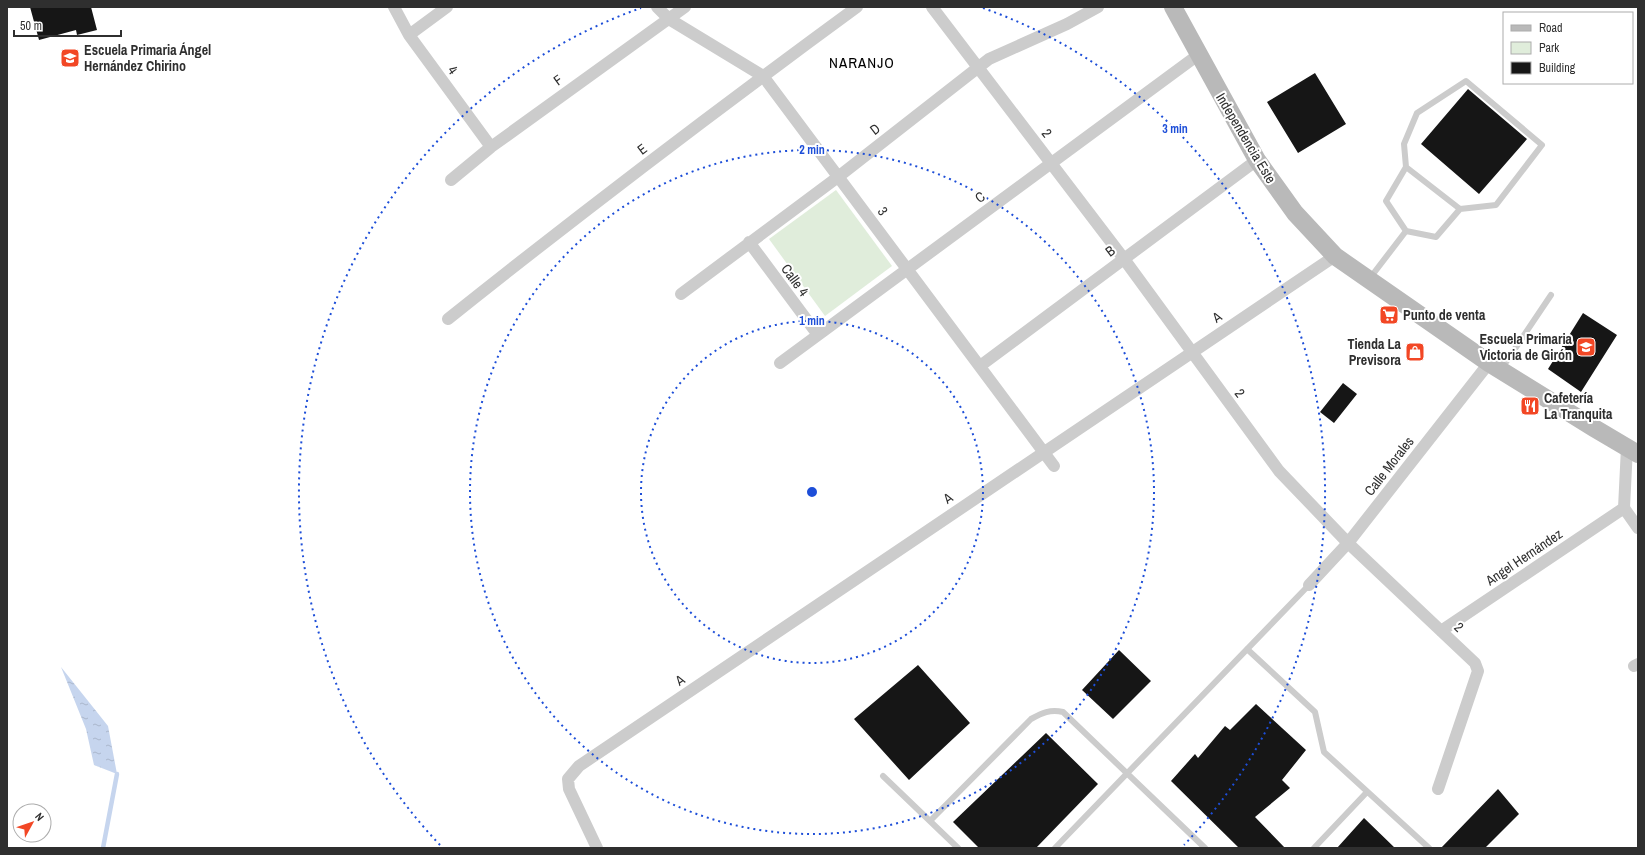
<svg xmlns="http://www.w3.org/2000/svg" width="1645" height="855" viewBox="0 0 1645 855" font-family="'Archivo Narrow',sans-serif">
<defs>
<pattern id="water-ripples" width="26" height="14" patternUnits="userSpaceOnUse"><rect width="26" height="14" fill="#c6d5ee"/><path d="M2 4q2-2 4 0t4 0M15 11q2-2 4 0t4 0" fill="none" stroke="#aab7cc"/></pattern>
</defs>
<rect width="100%" height="100%" fill="#fff"/>
<!-- green -->
<path fill="#e0eddb" d="M 836,190 L 892,266 L 825,316 L 769,239 Z"/>
<!-- water -->
<path fill="url(#water-ripples)" d="M 61,667 L 108,726 L 117,774 L 94,765 L 86,729 Z"/>
<g fill="none" stroke-linecap="round" stroke-linejoin="round">
<!-- stream -->
<path stroke="#c6d5ee" stroke-width="4.5" d="M 103,848 L 117,774"/>
</g>
<!-- building -->
<path fill="#161616" d="M 30,7 L 91,7 L 97,30 L 77,35 L 76,30 L 39,40 Z
M 1315,73 L 1346,124 L 1298,153 L 1267,102 Z
M 1468,89 L 1527,139 L 1479,194 L 1421,144 Z
M 1583,313 L 1617,335 L 1581,392 L 1548,369 Z
M 1343,383 L 1357,394 L 1334,423 L 1320,412 Z
M 1119,650 L 1151,681 L 1113,719 L 1082,690 Z
M 918,665 L 970,723 L 909,780 L 854,719 Z
M 1256,704 L 1306,750 L 1282,780 L 1290,788 L 1255,817 L 1285,848 L 1239,848 L 1171,781 L 1195,754 L 1198,758 L 1225,726 L 1230,730 Z
M 1046,733 L 1098,784 L 1036,848 L 979,848 L 953,822 Z
M 1498,789 L 1519,814 L 1485,848 L 1441,848 Z
M 1364,818 L 1395,848 L 1337,848 Z"/>
<g fill="none" stroke-linecap="round" stroke-linejoin="round">
<!-- service -->
<path stroke="#ccc" stroke-width="6" d="M 1406,167 L 1460,209
M 1370,278 L 1406,231 L 1436,237 L 1460,209 L 1496,205 L 1542,145 L 1466,81 L 1417,113 L 1404,144 L 1406,167 L 1386,201 L 1406,231
M 1502,368 L 1551,295
M 1247,649 L 1315,712 L 1324,752 L 1429,848
M 883,776 L 958,848
M 930,821 L 1031,719 C 1042,713 1050,709 1063,712 L 1205,848
M 1055,848 L 1309,585
M 1314,848 L 1367,792"/>
<!-- minor -->
<path stroke="#ccc" stroke-width="12" d="M 394,7 L 409,35 L 491,147
M 657,7 L 669,19 L 763,76 L 1054,466
M 932,7 L 1124,259 L 1279,471 L 1348,543 L 1475,663 L 1478,671 L 1438,789
M 409,35 L 447,7
M 451,180 L 491,147 L 685,7
M 749,242 L 818,335
M 681,294 L 838,177 L 989,59 L 1067,24 L 1098,7
M 448,319 C 582,212 719,108 857,7
M 780,363 L 1198,55
M 980,366 L 1257,160
M 1627,447 L 1624,508 L 1638,528
M 1309,585 L 1348,543 L 1489,363
M 1441,631 L 1624,508
M 1634,666 L 1638,664
M 597,848 L 569,789 L 568,779 L 579,766 L 1335,256"/>
<!-- secondary -->
<path stroke="#b9b9b9" stroke-width="18" d="M 1173,7 L 1257,160 L 1295,213 L 1335,256 L 1489,363 L 1594,428 L 1638,454"/>
</g>
<!-- distance rings -->
<g fill="none" stroke="#1d4ed8" stroke-width="2" stroke-dasharray="2 4">
<circle cx="812" cy="492" r="171"/>
<circle cx="812" cy="492" r="342"/>
<path d="M440 845A513 513 0 0 1 641 8M983 8A513 513 0 0 1 1184 845"/>
</g>
<!-- icons -->
<defs>
<symbol id="school-square" viewBox="-11 -11 22 22"><rect x="-9" y="-9" width="18" height="18" rx="4" fill="#f24725" stroke="#fff"/><path d="M0-5L7-2L0 1L-7-2ZM-4 1L0 2.5L4 1V4Q0 6-4 4Z" fill="#fff"/></symbol>
<symbol id="supermarket-square" viewBox="-11 -11 22 22"><rect x="-9" y="-9" width="18" height="18" rx="4" fill="#f24725" stroke="#fff"/><path d="M-6-5.5h2.5l.6 2H6L4.5 2H-2.5L-4.4-4H-6ZM-1.5 3.2a1.3 1.3 0 1 0 .1 0ZM3 3.2a1.3 1.3 0 1 0 .1 0Z" fill="#fff"/></symbol>
<symbol id="shop-square" viewBox="-11 -11 22 22"><rect x="-9" y="-9" width="18" height="18" rx="4" fill="#f24725" stroke="#fff"/><path d="M-5-2.5h2.3a2.7 3.5 0 0 1 5.4 0H5L5.5 6h-11ZM-1.5-2.5h3a1.5 2.3 0 0 0-3 0Z" fill="#fff"/></symbol>
<symbol id="restaurant-square" viewBox="-11 -11 22 22"><rect x="-9" y="-9" width="18" height="18" rx="4" fill="#f24725" stroke="#fff"/><path d="M-5-6h1v4h1v-4h1v4h1v-4h1v5L-1.5 .5V6h-2V.5L-5-1ZM5-6V6H3V1.5H1.5Q1.5-4 5-6Z" fill="#fff"/></symbol>
</defs>
<g fill-rule="evenodd">
<use href="#school-square" x="59" y="47" width="22" height="22"/>
<use href="#supermarket-square" x="1378" y="304" width="22" height="22"/>
<use href="#school-square" x="1575" y="336" width="22" height="22"/>
<use href="#shop-square" x="1404" y="341" width="22" height="22"/>
<use href="#restaurant-square" x="1519" y="395" width="22" height="22"/>
</g>
<g text-anchor="middle" stroke-width="4" stroke-linejoin="round" paint-order="stroke">
<!-- poi labels -->
<g font-size="14" font-weight="bold" fill="#2f2f2f" stroke="#fff" text-anchor="start">
<text x="84" y="55">Escuela Primaria Ángel<tspan x="84" dy="16">Hernández Chirino</tspan></text>
<text x="1403" y="320">Punto de venta</text>
<text x="1572" y="344" text-anchor="end">Escuela Primaria<tspan x="1572" dy="16">Victoria de Girón</tspan></text>
<text x="1401" y="349" text-anchor="end">Tienda La<tspan x="1401" dy="16">Previsora</tspan></text>
<text x="1544" y="403">Cafetería<tspan x="1544" dy="16">La Tranquita</tspan></text>
</g>
<!-- street labels -->
<g font-size="14" fill="#2f2f2f" stroke="#fff">
<text transform="translate(453 70) rotate(54)" y="5">4</text>
<text transform="translate(558 80) rotate(-36)" y="5">F</text>
<text transform="translate(875 129) rotate(-38)" y="5">D</text>
<text transform="translate(1047 133) rotate(53)" y="5">2</text>
<text transform="translate(1246 138) rotate(59)" y="5">Independencia Este</text>
<text transform="translate(642 149) rotate(-37)" y="5">E</text>
<text transform="translate(980 197) rotate(-36)" y="5">C</text>
<text transform="translate(883 211) rotate(53)" y="5">3</text>
<text transform="translate(1110 251) rotate(-37)" y="5">B</text>
<text transform="translate(795 280) rotate(54)" y="5">Calle 4</text>
<text transform="translate(1217 317) rotate(-34)" y="5">A</text>
<text transform="translate(1240 393) rotate(53)" y="5">2</text>
<text transform="translate(1389 466) rotate(-52)" y="5">Calle Morales</text>
<text transform="translate(948 498) rotate(-34)" y="5">A</text>
<text transform="translate(1524 557) rotate(-34)" y="5">Angel Hernández</text>
<text transform="translate(1459 627) rotate(43)" y="5">2</text>
<text transform="translate(680 680) rotate(-34)" y="5">A</text>
</g>
<!-- neighbourhood labels -->
<g font-size="15" letter-spacing="1" fill="#000" stroke="#fff">
<text x="862" y="68">NARANJO</text>
</g>
</g>
<circle cx="812" cy="492" r="6" fill="#1d4ed8" stroke="#fff" stroke-width="2"/>
<g font-size="12" text-anchor="middle" font-weight="bold" fill="#1d4ed8" stroke="#fff" stroke-width="4" stroke-linejoin="round" paint-order="stroke">
<text x="1175" y="133">3 min</text>
<text x="812" y="154">2 min</text>
<text x="812" y="325">1 min</text>
</g>
<!-- border -->
<rect width="1645" height="855" fill="none" stroke="#2f2f2f" stroke-width="16"/>
<!-- legend -->
<rect x="1503" y="12" width="130" height="72" fill="#ffffff" stroke="#acacac"/>
<rect x="1511" y="25" width="20" height="6" fill="#b9b9b9" stroke="#acacac"/>
<text x="1539" y="32" font-size="12" fill="#2f2f2f">Road</text>
<rect x="1511" y="42" width="20" height="12" fill="#e0eddb" stroke="#acacac"/>
<text x="1539" y="52" font-size="12" fill="#2f2f2f">Park</text>
<rect x="1511" y="62" width="20" height="12" fill="#161616" stroke="#acacac"/>
<text x="1539" y="72" font-size="12" fill="#2f2f2f">Building</text>
<!-- north arrow -->
<g transform="translate(32 823) rotate(50)"><circle r="19" fill="#ffffff" stroke="#acacac"/>
<path d="M0-3L7 15L0 10L-7 15Z" fill="#f24725"/>
<text y="-6" font-size="11" font-weight="bold" text-anchor="middle" fill="#2f2f2f">N</text>
</g>
<!-- scale -->
<path d="M14 30v6h107v-6" fill="none" stroke="#2f2f2f" stroke-width="2"/>
<text x="20" y="30" font-size="12" fill="#2f2f2f" stroke="#ffffff" stroke-width="3" paint-order="stroke">50 m</text>
</svg>
